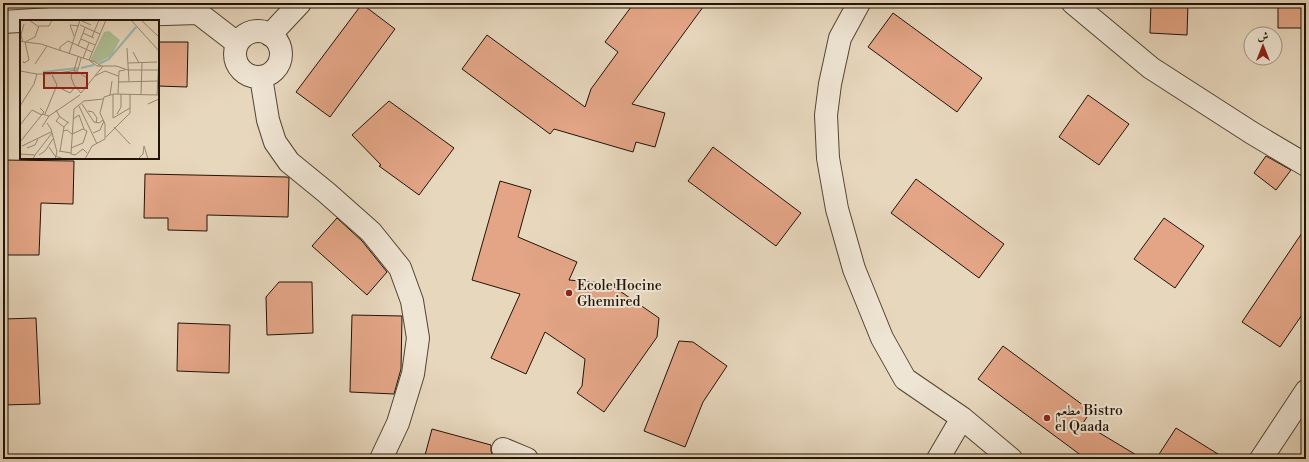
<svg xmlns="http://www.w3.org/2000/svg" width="1309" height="462" viewBox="0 0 1309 462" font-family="'Libre Bodoni',Amiri,serif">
<rect width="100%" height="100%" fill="#e7d7bd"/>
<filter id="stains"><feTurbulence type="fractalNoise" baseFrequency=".005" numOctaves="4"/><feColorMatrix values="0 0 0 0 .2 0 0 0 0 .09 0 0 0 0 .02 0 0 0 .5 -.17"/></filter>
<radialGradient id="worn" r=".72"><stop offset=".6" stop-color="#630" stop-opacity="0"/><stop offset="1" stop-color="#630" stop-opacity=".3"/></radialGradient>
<!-- building -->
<path fill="#e3a586" stroke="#201407" d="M 634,3 L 706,3 L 632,104 L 665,113 L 655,147 L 636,142 L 633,152 L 554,129 L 550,134 L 462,69 L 487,35 L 585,107 L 591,89 L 618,52 L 605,42 Z
M 1151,3 L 1188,3 L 1187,35 L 1150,33 Z
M 1278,3 L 1306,3 L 1306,28 L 1278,28 Z
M 362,4 L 395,29 L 330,117 L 296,92 Z
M 893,13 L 982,78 L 957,112 L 868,47 Z
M 158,42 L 188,42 L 187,87 L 158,86 Z
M 1088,95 L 1129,124 L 1099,165 L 1059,137 Z
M 389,101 L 454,148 L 419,195 L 379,166 L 381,165 L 352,135 Z
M 713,147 L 801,213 L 776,246 L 688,181 Z
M 1266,156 L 1291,170 L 1276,190 L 1254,173 Z
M 3,160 L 74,161 L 73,204 L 41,203 L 39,255 L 3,255 Z
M 145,174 L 287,177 L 289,178 L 288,217 L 207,215 L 207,231 L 168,230 L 168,218 L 144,218 Z
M 916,179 L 1004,244 L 979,278 L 891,213 Z
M 500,181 L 531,190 L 518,237 L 577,262 L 569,280 L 615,284 L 614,287 L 659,318 L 657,337 L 604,412 L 577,393 L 582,386 L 585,359 L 545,332 L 526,374 L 491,358 L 520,294 L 472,280 Z
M 337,218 L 362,241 L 387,272 L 367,295 L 312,246 Z
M 1164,218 L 1204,246 L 1175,288 L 1134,259 Z
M 1306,227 L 1306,309 L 1280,347 L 1242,322 Z
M 279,282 L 312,282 L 313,333 L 267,335 L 266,297 Z
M 352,315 L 402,316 L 401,369 L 394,394 L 350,392 Z
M 36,318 L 40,404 L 3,405 L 3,319 Z
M 178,323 L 230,325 L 229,373 L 177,371 Z
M 679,341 L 693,342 L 727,366 L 703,402 L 685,447 L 644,431 Z
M 1003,346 L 1091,411 L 1083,423 L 1143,459 L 1086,459 L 978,379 Z
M 1176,428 L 1226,459 L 1156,459 Z
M 432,429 L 491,445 L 491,451 L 493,456 L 496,459 L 424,459 Z"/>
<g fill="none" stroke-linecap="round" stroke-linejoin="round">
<defs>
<path id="minor" d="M 859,3 L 840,38 L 830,84 L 826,115 L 828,158 L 837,209 L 854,269 L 882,338 L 905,379 L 962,418 L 1011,459
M 1073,3 L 1151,68 L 1252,133 L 1306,165
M 3,22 L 99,16 L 198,13 L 237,43
M235 54a23 23 0 1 1 46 0a23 23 0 1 1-46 0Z
M 270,35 L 300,3
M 261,77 L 268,120 L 275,142 L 289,162 L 327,193 L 371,232 L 400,268 L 412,301 L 418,338 L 413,374 L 398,423 L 381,459
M 503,449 L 527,459
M 938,459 L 962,418
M 1261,459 L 1306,391"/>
</defs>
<!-- minor casing -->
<use href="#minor" stroke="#524534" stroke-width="24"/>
<!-- minor -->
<use href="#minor" stroke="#efe5d4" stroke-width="22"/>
</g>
<!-- markers -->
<g fill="#8f2418" stroke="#efe5d4" stroke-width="1.5">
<circle cx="569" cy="293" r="4"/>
<circle cx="1047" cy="418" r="4"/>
</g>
<g text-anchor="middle" stroke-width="4" stroke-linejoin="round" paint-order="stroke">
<!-- poi labels -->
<g font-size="14" fill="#201407" stroke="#efe5d4" text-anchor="start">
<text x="577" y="290">Ecole Hocine<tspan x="577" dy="16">Ghemired</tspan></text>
<text x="1055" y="415">مطعم Bistro<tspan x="1055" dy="16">el Qaada</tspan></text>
</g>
</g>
<!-- overview -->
<g transform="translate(20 20)">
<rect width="139" height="139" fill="#e7d7bd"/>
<path d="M 89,11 L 100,20 L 91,36 L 78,43 L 70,40 L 84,12 Z" fill="#afbf95"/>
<path fill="none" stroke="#97b8b6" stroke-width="2" d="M 79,44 L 89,39 L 116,7M 61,48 L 74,45M 23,52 L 58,48"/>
<path fill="none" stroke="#978974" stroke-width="1" d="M 9,0 L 19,7M 60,0 L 71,5M 111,0 L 139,31M 121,0 L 139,17M 60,5 L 80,14M 63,13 L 74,18M 54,16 L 50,5 L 59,6M 72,17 L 79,0M 61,19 L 75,25M 0,21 L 5,22 L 15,17 L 19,6 L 29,6 L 32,0M 3,22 L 1,15 L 4,4M 58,26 L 65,8M 107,28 L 109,61M 40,31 L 40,27 L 48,21 L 72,32M 113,32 L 119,43M 49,34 L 60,0M 61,38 L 58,50 L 52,53 L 51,57 L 54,65 L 61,73M 63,38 L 69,23M 69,40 L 86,0M 3,41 L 4,43 L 9,40 L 5,22 L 21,24 L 75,42 L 81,46M 70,41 L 77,46 L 96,46 L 108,50 L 139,50M 108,43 L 137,42M 15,44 L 27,26M 54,50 L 58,37M 0,51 L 17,54M 57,51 L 67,58M 32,54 L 57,50M 75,56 L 85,51 L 98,56M 98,62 L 139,61M 40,68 L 50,73 L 55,67M 61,73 L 83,46M 93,74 L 93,98 L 110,88M 98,74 L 99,51 L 105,50M 90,75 L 92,61M 121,75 L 122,43M 137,75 L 139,38M 62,84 L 74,102 L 79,103 L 83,100M 128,84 L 139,79M 0,86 L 14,64 L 17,54 L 31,54M 59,86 L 77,124M 36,90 L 40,97 L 49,103M 68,91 L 73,92 L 77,98 L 76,103M 22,94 L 29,96 L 60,75M 25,94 L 37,65 L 32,55M 97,94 L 101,87 L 101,74M 40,96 L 36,101 L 44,107M 53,99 L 59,95 L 64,109M 27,103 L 31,109 L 37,132 L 35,139M 0,105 L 12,90 L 22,95M 22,107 L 29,96M 94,107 L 110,124M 43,111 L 47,110 L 52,114 L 63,109 L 67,111 L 63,123 L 51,128M 73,113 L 80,110 L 84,101M 86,117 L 110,93 L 110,74M 0,122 L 24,92 L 20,88M 2,126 L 31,112M 29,127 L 35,136 L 44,139M 7,128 L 15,125 L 18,119M 39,131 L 51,133M 40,131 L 44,107 L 48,102M 67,133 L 63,129 L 55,135 L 51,134 L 54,89 L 64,81 L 83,79M 0,134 L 15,135 L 13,139M 15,135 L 32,113M 19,135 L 25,131 L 33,119M 65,139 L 72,126 L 85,119 L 85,104 L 80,93 L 84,77 L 94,74 L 139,75M 118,139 L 123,134 L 124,126 L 128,139"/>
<path fill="#8f2418" fill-opacity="0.15" stroke="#8f2418" stroke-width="2" d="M 24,53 L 67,53 L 67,68 L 24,68 Z"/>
<rect width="139" height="139" fill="none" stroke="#201407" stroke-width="2"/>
</g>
<!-- margin -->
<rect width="1309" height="462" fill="none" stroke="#e7d7bd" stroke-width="16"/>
<rect x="4" y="4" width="1301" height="454" fill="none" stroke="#201407" stroke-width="2"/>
<rect x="8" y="8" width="1293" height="446" fill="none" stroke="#201407"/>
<!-- north arrow -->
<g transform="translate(1263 46)"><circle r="19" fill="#efe5d4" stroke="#9c9182"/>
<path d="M0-3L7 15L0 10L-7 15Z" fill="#8f2418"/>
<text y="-6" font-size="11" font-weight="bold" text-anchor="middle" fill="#201407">ش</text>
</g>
<rect width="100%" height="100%" filter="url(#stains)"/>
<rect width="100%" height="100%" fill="url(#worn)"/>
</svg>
